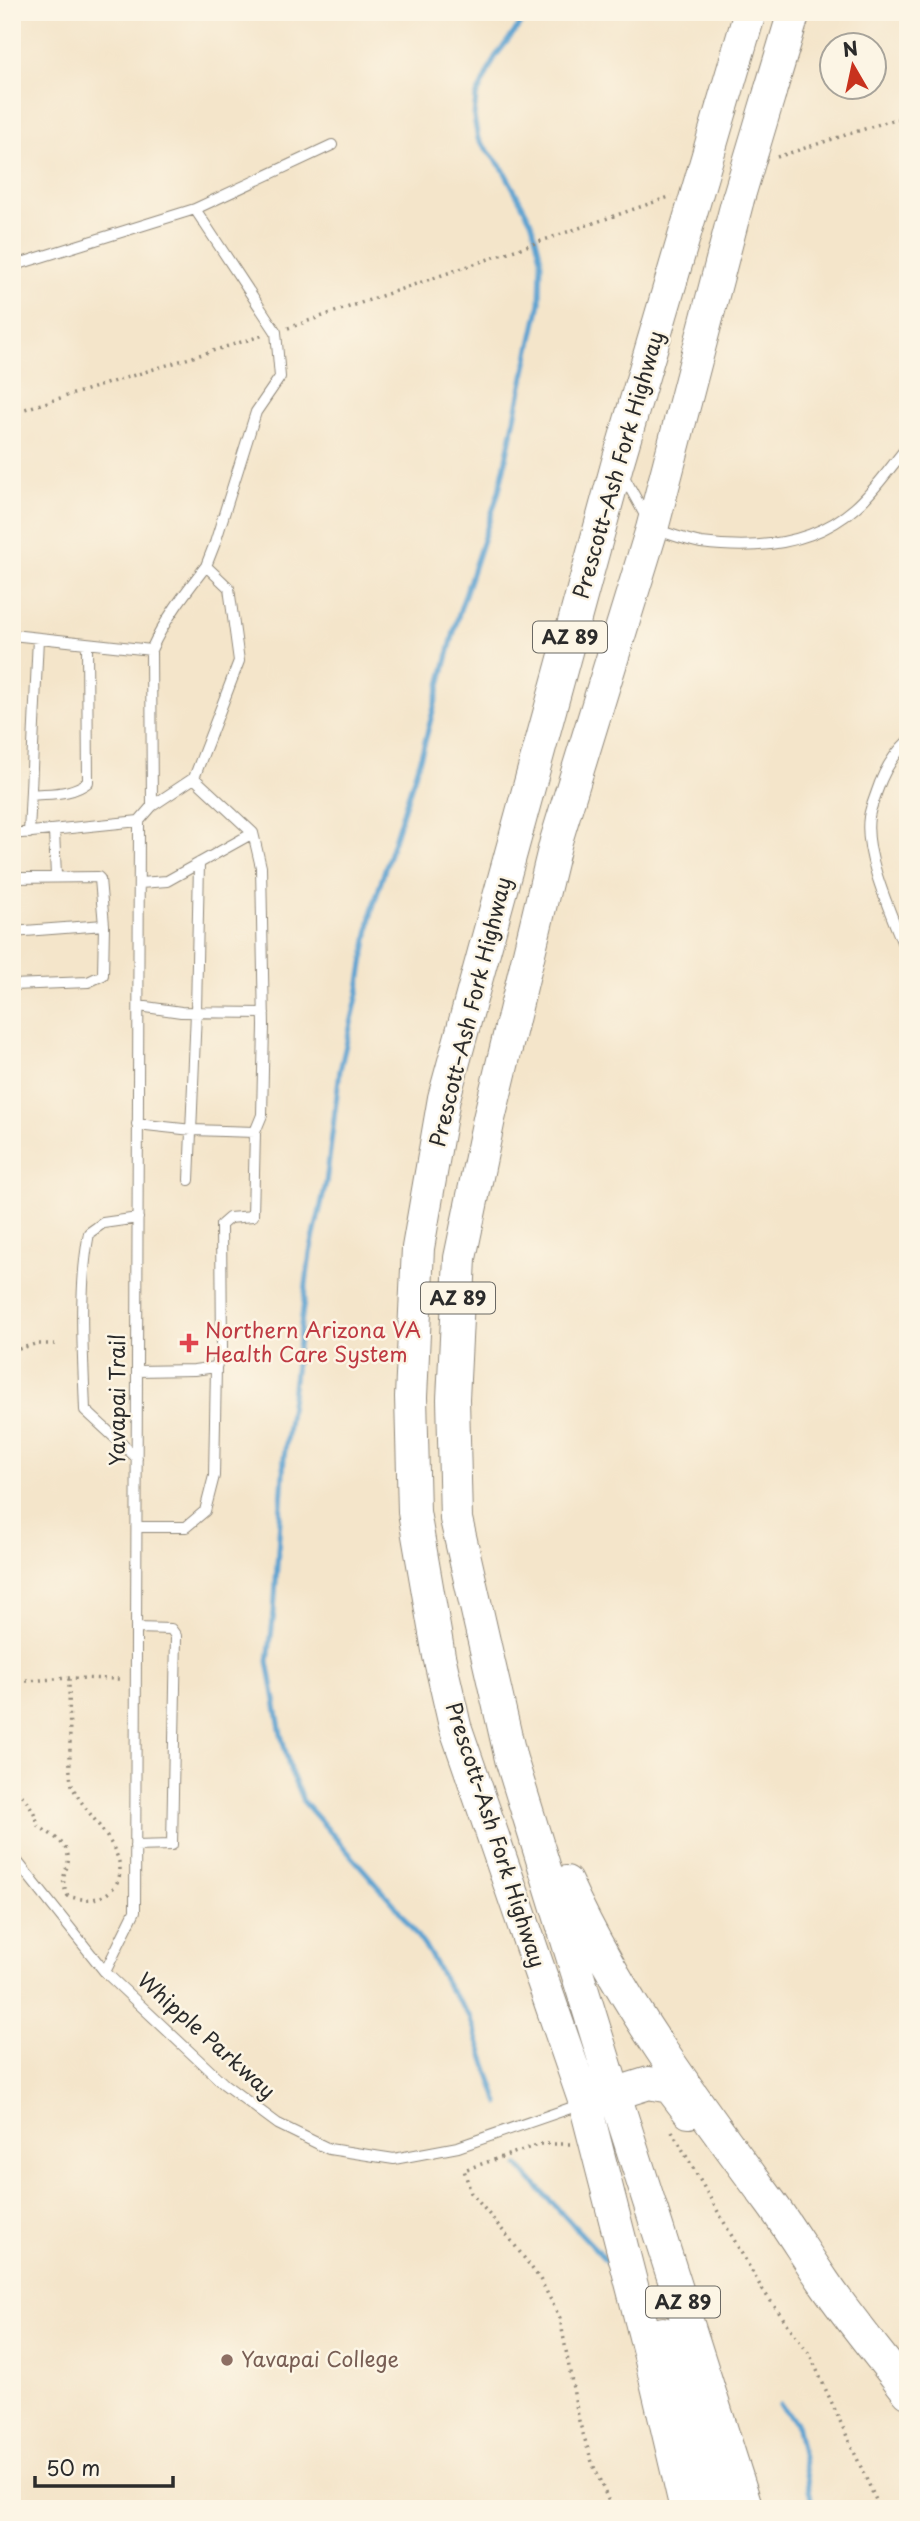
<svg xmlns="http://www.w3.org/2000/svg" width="920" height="2521" viewBox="0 0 920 2521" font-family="'Playpen Sans',sans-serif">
<rect width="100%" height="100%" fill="#fcf5e5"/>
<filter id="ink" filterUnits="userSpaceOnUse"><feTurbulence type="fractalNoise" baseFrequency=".0143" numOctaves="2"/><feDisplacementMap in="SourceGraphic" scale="14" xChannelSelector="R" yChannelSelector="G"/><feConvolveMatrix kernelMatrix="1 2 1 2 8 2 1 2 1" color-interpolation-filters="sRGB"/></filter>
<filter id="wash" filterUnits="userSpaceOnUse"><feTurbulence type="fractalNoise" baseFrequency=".00686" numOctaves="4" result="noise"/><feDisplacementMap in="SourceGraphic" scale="28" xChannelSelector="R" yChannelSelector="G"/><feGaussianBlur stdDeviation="1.57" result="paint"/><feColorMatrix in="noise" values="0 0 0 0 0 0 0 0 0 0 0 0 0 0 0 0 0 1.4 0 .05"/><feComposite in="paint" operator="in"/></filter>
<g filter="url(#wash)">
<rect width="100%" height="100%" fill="#f4e5ca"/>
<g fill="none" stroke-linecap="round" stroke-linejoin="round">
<!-- stream -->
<path stroke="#5aa1d0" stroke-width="5" d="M 499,2103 L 470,2017 L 448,1987 L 428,1951 L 394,1904 L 303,1801 L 290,1770 L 281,1734 L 268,1661 L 274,1612 L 284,1458 L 310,1253 L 326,1183 L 340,1070 L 358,994 L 372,910 L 423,749 L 459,613 L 499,491 L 540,303 L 541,258 L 532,223 L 503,169 L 478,139 L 474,117 L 476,97 L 495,57 L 530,12
M 518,2166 L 614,2269
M 780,2405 L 796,2423 L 813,2509"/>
</g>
</g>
<g filter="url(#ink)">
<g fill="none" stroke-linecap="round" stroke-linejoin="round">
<defs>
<path id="lane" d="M 12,266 L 195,209
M 623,475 L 646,517
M 654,529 C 670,534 686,540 701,543 C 755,550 813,545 855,508 C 875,491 891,466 908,446
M 206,566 L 215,543 L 256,412 L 280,377 L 276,332 L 195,209 L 332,145
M 12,635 L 151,650 C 165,619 185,593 206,566 L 229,588 L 239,661 L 194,778 L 152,806 L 139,821
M 151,650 L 152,806
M 908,741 C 893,755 883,773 877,791 C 874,800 870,809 869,817 C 863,856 894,920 908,957
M 31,795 C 50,793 72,795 88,782 L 87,644
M 54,831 L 56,876
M 29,833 L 38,638
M 12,834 L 139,821
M 12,878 L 98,877 L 100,879 L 104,925 L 103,975 L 88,982 L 12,985
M 140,883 L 167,881 L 253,833
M 12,932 L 104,925
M 139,1006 L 181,1012 L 264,1013
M 137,1124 L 192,1130 L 255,1132 L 262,1115 L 264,1026 L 261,867 L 253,833 L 194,778
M 189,1180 L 196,1012 L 199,863
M 137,1371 L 194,1370 L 216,1367 L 222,1350 L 221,1225 L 229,1218 L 253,1216 L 255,1132
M 137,1458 L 85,1410 C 83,1352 78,1291 89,1233 L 103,1223 L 138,1218
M 138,1527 L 186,1527 L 205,1511 L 214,1476 L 216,1367
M 135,1846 L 172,1845 L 176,1636 L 171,1629 L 136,1628
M 12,1855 L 105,1972 L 224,2084 L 278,2124 L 329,2149 L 394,2159 L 458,2147 L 582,2104
M 105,1972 L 135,1911 L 139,821"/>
<path id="primary" d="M 770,92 L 794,12
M 722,107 L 750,12
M 738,199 L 652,529 L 556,841 L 489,1119 L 460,1258 L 453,1399 L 456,1519 L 511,1759 L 615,2095 L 747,2509
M 566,1882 C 619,1999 695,2101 771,2203 C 790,2229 806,2256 824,2282 C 850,2320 880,2355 908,2392
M 595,2100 L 649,2083 L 670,2087 L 689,2112
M 663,2333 L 719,2509
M 686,2509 L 650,2356 L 585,2103 L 455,1726 L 439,1656 L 414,1512 L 411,1397 L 418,1248 L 444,1098 L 617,465 L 691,213"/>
</defs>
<!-- lane casing -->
<use href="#lane" stroke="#90887a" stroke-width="12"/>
<!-- primary casing -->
<use href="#primary" stroke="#90887a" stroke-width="34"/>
<!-- path -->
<path stroke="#90887a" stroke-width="3.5" stroke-dasharray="2 5" stroke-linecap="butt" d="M 777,157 L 908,115
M 288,328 L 672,196
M 12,413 L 264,335
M 12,1351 L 35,1344 L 57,1344
M 12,1682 L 69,1678 L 122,1679
M 12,1785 C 24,1798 35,1808 38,1826 C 47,1832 64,1841 67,1852 C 73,1869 56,1873 68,1896 C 81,1900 97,1902 109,1892 C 145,1862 82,1814 72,1785 C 69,1776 70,1763 70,1753 C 70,1728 69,1703 69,1678
M 672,2131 L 762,2289 L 810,2355 L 880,2509
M 570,2144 L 540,2144 L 464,2170 L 471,2193 L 510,2239 L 540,2279 L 560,2318 L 579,2421 L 592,2462 L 612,2509"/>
<!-- lane -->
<use href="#lane" stroke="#fff" stroke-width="10"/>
<!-- primary -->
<use href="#primary" stroke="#fff" stroke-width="32"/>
<defs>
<path id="primary-bridge" d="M 738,199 L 770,92
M 691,213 L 722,107"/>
</defs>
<!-- primary-bridge casing -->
<use href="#primary-bridge" stroke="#90887a" stroke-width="34" stroke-linecap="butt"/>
<!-- primary-bridge -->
<use href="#primary-bridge" stroke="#fff" stroke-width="32"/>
</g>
</g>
<!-- markers -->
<path fill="#e0444e" stroke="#fcf5e5" stroke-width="2.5" d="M185.5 1332.5h7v7h7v7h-7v7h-7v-7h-7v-7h7z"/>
<circle fill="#8d6e63" stroke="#fcf5e5" stroke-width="2.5" cx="227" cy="2360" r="7"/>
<g text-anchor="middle" stroke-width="5" stroke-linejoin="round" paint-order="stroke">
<!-- shield labels -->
<g fill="#fcf5e5" stroke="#6a6863" stroke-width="2">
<rect x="533" y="621.5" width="74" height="31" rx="5"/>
<rect x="421" y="1282.5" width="74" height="31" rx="5"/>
<rect x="646" y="2286.5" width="74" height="31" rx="5"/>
</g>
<g font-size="19" font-weight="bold" fill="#2b2b2b">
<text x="570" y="644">AZ 89</text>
<text x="458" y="1305">AZ 89</text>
<text x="683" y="2309">AZ 89</text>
</g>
<!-- street labels -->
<g font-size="21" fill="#2b2b2b" stroke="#fcf5e5">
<text transform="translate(619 465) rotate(-74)" y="7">Prescott–Ash Fork Highway</text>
<text transform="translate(471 1012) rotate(-76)" y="7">Prescott–Ash Fork Highway</text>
<text transform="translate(118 1400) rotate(-90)" y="7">Yavapai Trail</text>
<text transform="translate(495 1835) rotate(72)" y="7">Prescott–Ash Fork Highway</text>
<text transform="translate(206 2036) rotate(42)" y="7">Whipple Parkway</text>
</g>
<!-- health labels -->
<g font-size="21" fill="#be3a42" stroke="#fcf5e5" text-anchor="start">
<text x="205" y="1338">Northern Arizona VA<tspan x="205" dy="24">Health Care System</tspan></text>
</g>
<!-- education labels -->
<g font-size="21" fill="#785e54" stroke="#fcf5e5" text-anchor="start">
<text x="241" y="2367">Yavapai College</text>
</g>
</g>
<!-- margin -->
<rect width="920" height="2521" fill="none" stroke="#fcf5e5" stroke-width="42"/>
<!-- north arrow -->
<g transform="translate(853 66) rotate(351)"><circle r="33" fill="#fcf5e5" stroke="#a8a49b" stroke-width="2"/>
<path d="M0-5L12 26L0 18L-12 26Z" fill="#c8321e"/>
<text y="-10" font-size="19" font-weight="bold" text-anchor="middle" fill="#2b2b2b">N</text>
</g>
<!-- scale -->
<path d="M35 2476v10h138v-10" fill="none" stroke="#2b2b2b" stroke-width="3.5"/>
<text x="46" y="2476" font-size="21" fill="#2b2b2b" stroke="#fcf5e5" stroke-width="5" paint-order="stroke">50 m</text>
</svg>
